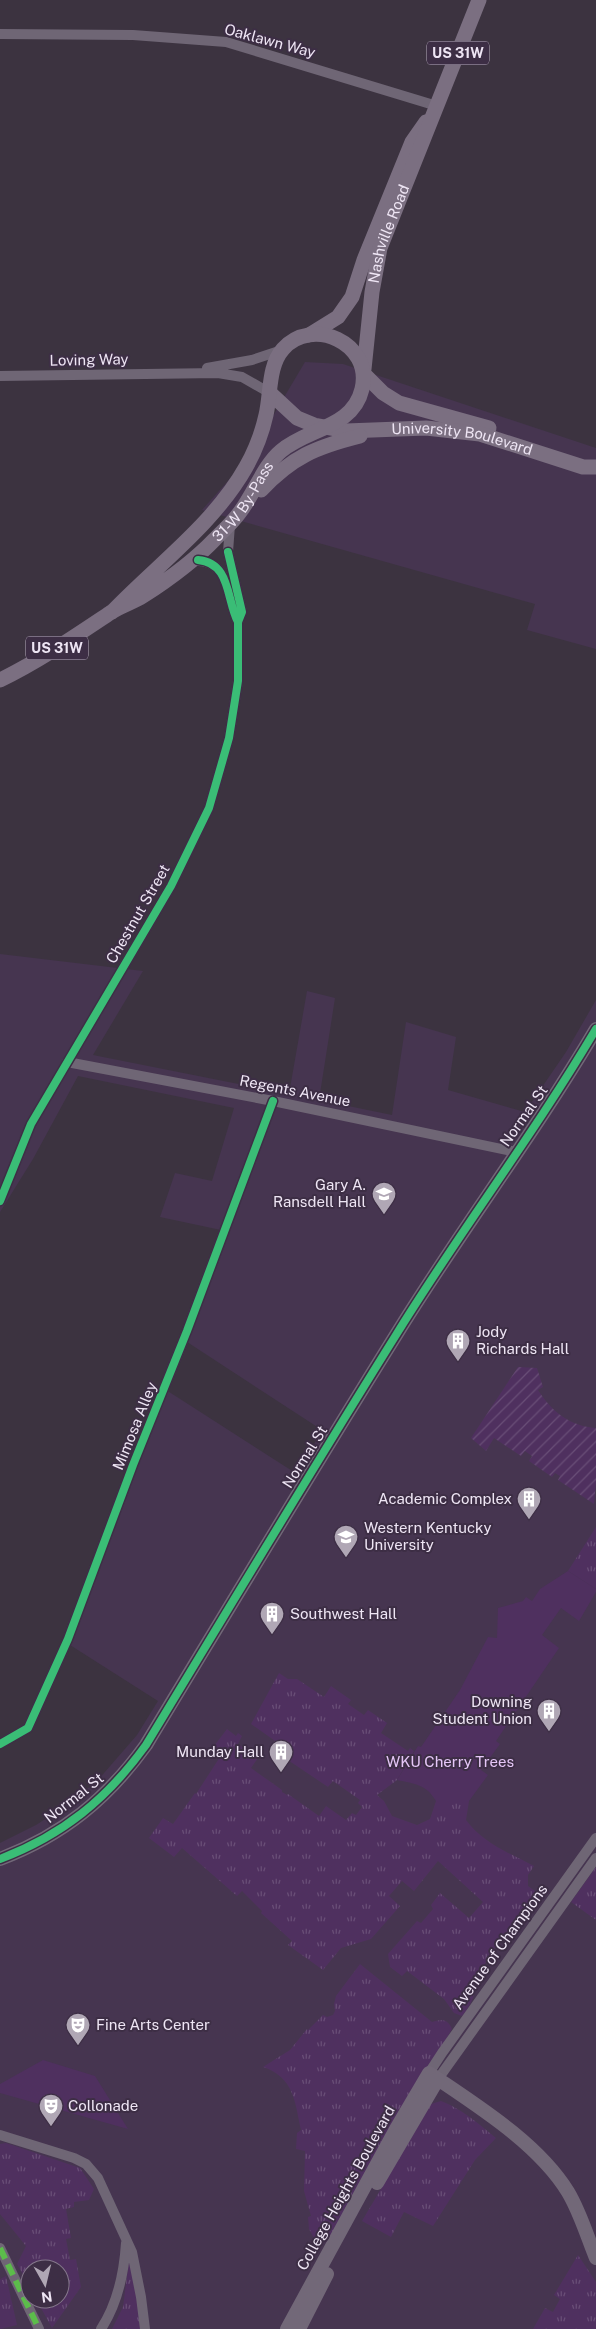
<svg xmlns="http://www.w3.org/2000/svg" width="596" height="2329" viewBox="0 0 596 2329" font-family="'Public Sans',sans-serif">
<defs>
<pattern id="grass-tufts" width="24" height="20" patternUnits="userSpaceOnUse" patternTransform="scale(1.25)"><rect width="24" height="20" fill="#4f305f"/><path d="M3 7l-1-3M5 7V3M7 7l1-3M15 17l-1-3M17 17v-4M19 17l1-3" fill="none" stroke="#694e77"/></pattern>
<pattern id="garden-furrows" width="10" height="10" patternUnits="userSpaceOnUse" patternTransform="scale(1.25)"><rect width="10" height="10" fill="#4f305f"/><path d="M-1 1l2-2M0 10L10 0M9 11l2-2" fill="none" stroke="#694e77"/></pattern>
</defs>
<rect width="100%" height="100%" fill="#3c3340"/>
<!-- built -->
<path fill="#463550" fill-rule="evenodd" d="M 305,362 L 343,364 L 596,448 L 596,649 L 527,630 L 535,604 L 202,510 L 235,473 L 267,426 Z
M 0,954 L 143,971 L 93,1055 L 289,1094 L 307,991 L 335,998 L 319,1100 L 392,1115 L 406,1022 L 456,1037 L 448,1090 L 525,1112 L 566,1052 L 596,1000 L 596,2329 L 0,2329 L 0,1843 L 36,1825 L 67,1805 L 98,1780 L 137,1735 L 158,1701 L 70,1645 L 163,1388 L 297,1474 L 322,1430 L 181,1338 L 221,1230 L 160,1217 L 175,1173 L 212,1181 L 234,1108 L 78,1076 L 33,1159 L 0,1212 ZM 30,2269 L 60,2269 L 60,2299 L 30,2299 Z"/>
<!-- grass -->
<path fill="url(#grass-tufts)" d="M 596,1527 L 596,1589 L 568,1571 Z
M 279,1673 L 288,1679 L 297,1679 L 324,1697 L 331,1686 L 351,1700 L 348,1704 L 364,1715 L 368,1710 L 387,1723 L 381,1733 L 408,1751 L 410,1748 L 414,1751 L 397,1780 L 377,1795 L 384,1801 L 392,1816 L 417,1825 L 430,1819 L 436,1801 L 469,1801 L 466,1820 C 483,1843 509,1853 534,1866 L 528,1875 L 528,1886 L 539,1894 L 549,1892 C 528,1905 492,1947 482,1970 C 476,1985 474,2004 462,2016 L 454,2013 L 444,1999 L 407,1971 L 402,1976 L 390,1967 L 388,1954 L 417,1921 L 421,1923 L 433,1909 L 431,1905 L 440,1893 L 469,1918 L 483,1902 L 438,1861 L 414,1891 L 402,1881 L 389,1896 L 400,1906 L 371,1939 L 341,1948 L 323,1970 L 288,1945 L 292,1941 L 261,1913 L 262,1911 L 242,1891 L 237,1896 L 182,1848 L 174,1857 L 149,1838 L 163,1818 L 173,1824 L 195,1793 L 196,1794 L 220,1757 L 211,1750 L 227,1729 L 236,1736 L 238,1733 L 242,1736 L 238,1744 L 258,1758 L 251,1768 L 282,1790 L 282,1792 L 287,1795 L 288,1794 L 319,1816 L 326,1806 L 346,1820 L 352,1813 L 356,1815 L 362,1807 L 358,1803 L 360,1800 L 333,1781 L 328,1787 L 273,1750 L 278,1743 L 251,1724 Z
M 596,1867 L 596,1920 L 571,1902 Z
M 360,1964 L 432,2022 C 442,2019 448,2019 452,2029 L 330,2241 L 322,2242 L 314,2238 L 309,2229 L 308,2217 L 311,2216 L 304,2191 L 305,2151 L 296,2149 L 297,2133 L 301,2130 C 295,2102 294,2077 263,2067 L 290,2050 L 307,2029 L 308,2030 L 323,2015 L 327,2017 L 333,2015 L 335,2011 L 334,2004 L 336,1996 Z
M 441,2101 C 462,2109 479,2124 496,2138 L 475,2160 L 433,2226 L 404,2212 L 391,2237 L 362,2221 L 431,2104 Z
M 6,2143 L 80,2168 L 94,2189 L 89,2200 L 74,2202 L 74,2207 L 66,2209 L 71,2238 L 66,2239 L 70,2260 L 76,2259 L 81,2287 L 52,2328 L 36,2299 L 60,2299 L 60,2269 L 30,2269 L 30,2287 L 17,2264 L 26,2246 L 0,2214 L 0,2144 Z
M 130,2253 L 141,2329 L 112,2329 L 123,2307 Z
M 578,2255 L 596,2282 L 596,2329 L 533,2329 L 545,2308 L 553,2312 L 560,2299 L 554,2295 Z
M 6,2276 L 17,2325 L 0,2329 L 0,2279 Z"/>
<!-- park -->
<path fill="#4f305f" d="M 568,1571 L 596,1589 L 596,1592 L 579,1621 L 561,1608 L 542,1635 L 559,1648 L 496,1741 L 500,1744 L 481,1770 L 488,1775 L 469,1801 L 436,1801 C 426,1784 415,1784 397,1780 L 418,1746 L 421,1747 L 460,1690 L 488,1637 L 497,1638 L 498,1608 L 523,1601 L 526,1597 L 532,1601 L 540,1589 Z
M 43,2060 L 95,2076 L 128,2129 L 0,2093 L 0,2084 Z"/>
<!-- garden -->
<path fill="url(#garden-furrows)" d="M 518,1367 L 537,1368 L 543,1387 L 538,1390 C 552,1412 570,1426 596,1428 L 596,1482 L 594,1504 L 558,1480 L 560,1476 L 555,1473 L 552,1477 L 529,1461 L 532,1456 L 525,1451 L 521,1456 L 494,1438 L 486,1451 L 471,1438 Z"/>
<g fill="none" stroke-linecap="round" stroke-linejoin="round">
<!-- street -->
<path stroke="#6f6675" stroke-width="10" d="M 0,34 L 133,35 L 226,42 L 437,106
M 207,368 L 252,360 L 282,350
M 0,376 L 218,373 L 242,377 L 270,393
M 191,561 C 232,558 225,596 238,622
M 67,1062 L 273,1101 L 516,1152
M 0,1201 L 31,1124 L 171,886 L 209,808 L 229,738 L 238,681 L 238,622 L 242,612 L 228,552 L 230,525
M 0,1744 L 28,1728 L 68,1639 L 133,1465 L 187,1331 L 273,1101
M 429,2073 L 442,2053 L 596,1838
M 438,2079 L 596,1858
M 0,2135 L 74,2158 L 86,2164 L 98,2178 L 132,2252 L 141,2297 L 145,2329
M 0,2248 L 39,2329
M 101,2329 C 118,2303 124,2274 126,2243"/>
<!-- secondary -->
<path stroke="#726878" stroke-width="14" d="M 0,1859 C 63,1835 107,1799 146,1745 C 229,1608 311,1471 396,1335 C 460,1231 534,1134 596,1029
M 377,2183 L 438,2079
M 287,2329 L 396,2129 L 429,2073 C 476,2105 538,2143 568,2192 C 580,2212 587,2236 596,2258
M 299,2329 L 327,2274"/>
<!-- primary -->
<g stroke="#7b6f81" stroke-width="15">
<path d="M 309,335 L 338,317 L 352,297 L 364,260 L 412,142 L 426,122"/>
<path id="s1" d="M 364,369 L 372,292 L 380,248 L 479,0"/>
<path d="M 364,374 L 383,393 L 399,403 L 489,428"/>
<path id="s2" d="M 270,393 L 297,418 L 314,425 L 346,431 L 426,428 L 480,434 L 583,467 L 596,467"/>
<path d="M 261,490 C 292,457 316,447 360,436"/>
<path id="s3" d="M 0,680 C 39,661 74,637 110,613 C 120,606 132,603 143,596 C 168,580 195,560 215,539 C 224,530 233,522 240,512 C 254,494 264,465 281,451 C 308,428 353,428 362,389 C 373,343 312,316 283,349 C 268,366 271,394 266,415 C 262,433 255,451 246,467 C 214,524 157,565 112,612"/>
</g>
<!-- quiet -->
<path stroke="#5cbc4b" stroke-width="6" stroke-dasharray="12 6" stroke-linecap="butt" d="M 0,2248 L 39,2329"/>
<defs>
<path id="cycleway" d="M 198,560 C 231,563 226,599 238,622
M 0,1201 L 31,1124 L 171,886 L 209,808 L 229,738 L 238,681 L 238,622 L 242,612 L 228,552
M 0,1744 L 28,1728 L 68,1639 L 133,1465 L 187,1331 L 273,1101
M 0,1859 C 63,1835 107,1799 146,1745 C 229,1608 311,1471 396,1335 C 460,1231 534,1134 596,1029"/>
</defs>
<!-- cycleway casing -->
<use href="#cycleway" stroke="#3d2e45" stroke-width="11"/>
<!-- cycleway -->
<use href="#cycleway" stroke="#3abd76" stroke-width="8"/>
</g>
<!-- icons -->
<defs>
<symbol id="university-pin" viewBox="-11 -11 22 30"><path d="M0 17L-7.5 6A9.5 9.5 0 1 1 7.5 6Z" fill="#b0a7b5" stroke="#3d2e45"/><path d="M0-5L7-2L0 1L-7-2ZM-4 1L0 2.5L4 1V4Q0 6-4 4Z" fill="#fff"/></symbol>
<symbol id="building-pin" viewBox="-11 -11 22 30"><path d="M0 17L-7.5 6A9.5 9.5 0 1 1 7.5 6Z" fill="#b0a7b5" stroke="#3d2e45"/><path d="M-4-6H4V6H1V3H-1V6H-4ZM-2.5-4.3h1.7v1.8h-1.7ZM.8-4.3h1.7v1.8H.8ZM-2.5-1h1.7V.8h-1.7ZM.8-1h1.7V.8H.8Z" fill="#fff"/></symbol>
<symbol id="theatre-pin" viewBox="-11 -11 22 30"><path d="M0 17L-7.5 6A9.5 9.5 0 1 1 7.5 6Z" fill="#b0a7b5" stroke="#3d2e45"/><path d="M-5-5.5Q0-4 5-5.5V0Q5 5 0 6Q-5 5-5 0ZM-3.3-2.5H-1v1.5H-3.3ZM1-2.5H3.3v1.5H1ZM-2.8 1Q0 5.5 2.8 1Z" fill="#fff"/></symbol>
</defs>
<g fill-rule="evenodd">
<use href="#university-pin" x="370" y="1180" width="28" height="38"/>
<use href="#building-pin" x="444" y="1327" width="28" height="38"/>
<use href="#building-pin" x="515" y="1485" width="28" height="38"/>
<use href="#university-pin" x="332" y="1523" width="28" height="38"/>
<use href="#building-pin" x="258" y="1600" width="28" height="38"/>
<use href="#building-pin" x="535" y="1697" width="28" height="38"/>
<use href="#building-pin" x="267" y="1738" width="28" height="38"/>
<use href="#theatre-pin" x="64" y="2011" width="28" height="38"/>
<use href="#theatre-pin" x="37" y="2092" width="28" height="38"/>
</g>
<g text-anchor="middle" stroke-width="4" stroke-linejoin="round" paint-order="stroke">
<!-- shield labels -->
<g fill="#3d2e45" stroke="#b9aec0" stroke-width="1">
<rect x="427" y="41.5" width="62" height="23" rx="4"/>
<rect x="26" y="636.5" width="62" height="23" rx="4"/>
</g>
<g font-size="14" font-weight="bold" fill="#eee5f4">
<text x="458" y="58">US 31W</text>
<text x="57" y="653">US 31W</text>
</g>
<!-- street labels -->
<g font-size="15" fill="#eee5f4" stroke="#3d2e45">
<text transform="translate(270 41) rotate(15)" y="5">Oaklawn Way</text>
<text dy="5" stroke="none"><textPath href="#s1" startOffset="138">Nashville Road</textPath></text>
<text transform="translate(89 360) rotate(-1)" y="5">Loving Way</text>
<text dy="5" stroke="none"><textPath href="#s2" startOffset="205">University Boulevard</textPath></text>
<text dy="5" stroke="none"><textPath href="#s3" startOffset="305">31-W By-Pass</textPath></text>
<text transform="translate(138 914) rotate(-60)" y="5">Chestnut Street</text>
<text transform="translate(295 1091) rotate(11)" y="5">Regents Avenue</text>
<text transform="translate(524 1116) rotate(-55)" y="5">Normal St</text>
<text transform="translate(135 1426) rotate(-68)" y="5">Mimosa Alley</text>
<text transform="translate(305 1457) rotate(-58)" y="5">Normal St</text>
<text transform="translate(74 1798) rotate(-38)" y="5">Normal St</text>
<text transform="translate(500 1947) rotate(-54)" y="5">Avenue of Champions</text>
<text transform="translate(346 2188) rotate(-61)" y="5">College Heights Boulevard</text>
</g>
<!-- poi labels -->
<g font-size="15" fill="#eee5f4" stroke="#3d2e45" text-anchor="start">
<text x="366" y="1190" text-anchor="end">Gary A.<tspan x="366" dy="17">Ransdell Hall</tspan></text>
<text x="476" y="1337">Jody<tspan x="476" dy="17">Richards Hall</tspan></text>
<text x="512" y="1504" text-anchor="end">Academic Complex</text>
<text x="364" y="1533">Western Kentucky<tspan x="364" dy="17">University</tspan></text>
<text x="290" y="1619">Southwest Hall</text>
<text x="532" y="1707" text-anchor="end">Downing<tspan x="532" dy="17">Student Union</tspan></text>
<text x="264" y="1757" text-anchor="end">Munday Hall</text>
<text x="96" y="2030">Fine Arts Center</text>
<text x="68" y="2111">Collonade</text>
</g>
<!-- park labels -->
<g font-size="15" fill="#e6c7f8" stroke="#3d2e45">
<text x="450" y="1767">WKU Cherry Trees</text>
</g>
</g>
<!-- north arrow -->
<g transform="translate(45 2284) rotate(172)"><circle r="24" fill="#3d2e45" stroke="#84778b"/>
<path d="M0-4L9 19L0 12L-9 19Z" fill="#b0a7b5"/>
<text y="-8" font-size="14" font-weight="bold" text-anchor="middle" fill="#eee5f4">N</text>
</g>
</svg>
